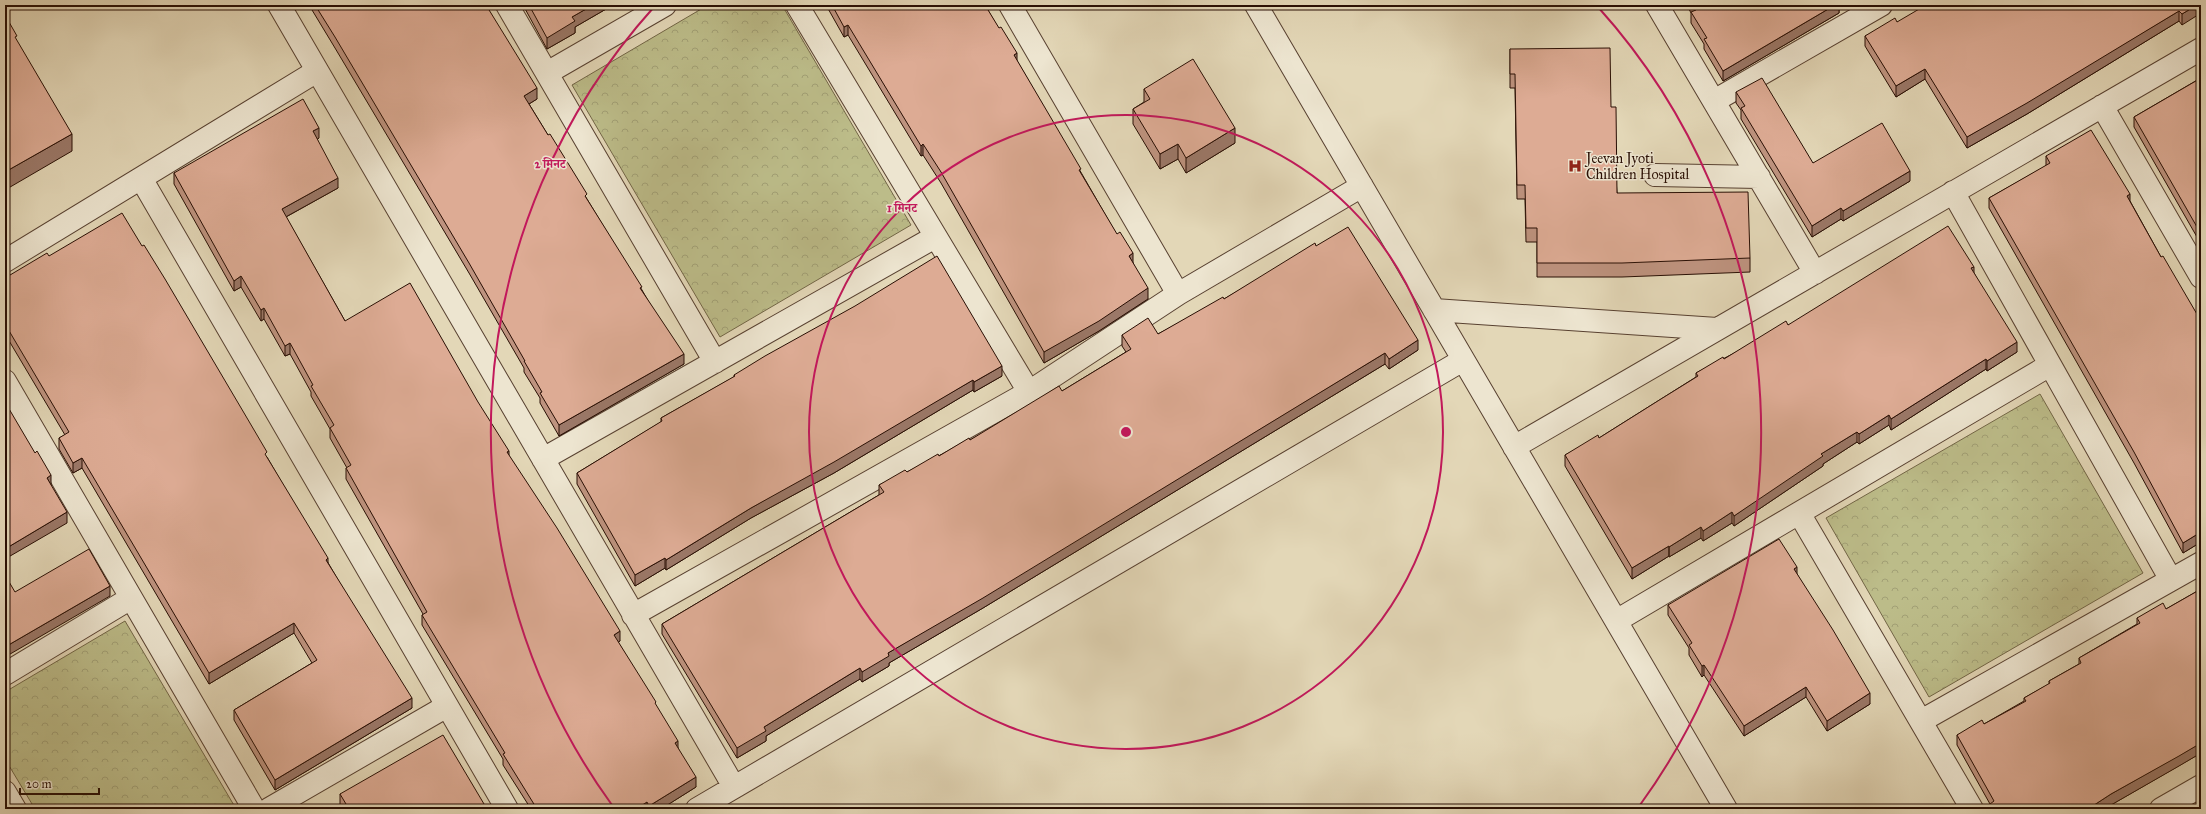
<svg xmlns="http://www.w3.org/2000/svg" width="2206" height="814" viewBox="0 0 2206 814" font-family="'IM FELL Great Primer','Noto Serif Devanagari',serif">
<defs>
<pattern id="park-crowns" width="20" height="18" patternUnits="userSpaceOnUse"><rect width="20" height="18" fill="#bcbc89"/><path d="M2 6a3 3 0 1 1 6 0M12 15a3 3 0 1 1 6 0" fill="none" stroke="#a2a075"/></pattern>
</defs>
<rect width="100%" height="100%" fill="#e3d7b7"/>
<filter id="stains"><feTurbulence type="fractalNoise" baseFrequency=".005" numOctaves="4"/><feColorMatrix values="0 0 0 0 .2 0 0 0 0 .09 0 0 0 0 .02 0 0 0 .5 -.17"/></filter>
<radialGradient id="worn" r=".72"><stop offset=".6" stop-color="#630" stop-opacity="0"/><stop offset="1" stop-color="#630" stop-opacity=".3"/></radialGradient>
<!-- park -->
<path fill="url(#park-crowns)" stroke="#726646" d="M 708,5 L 782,5 L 911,225 L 720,337 L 572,85 Z
M 2040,394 L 2143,573 L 1929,697 L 1826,518 Z
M 125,621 L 235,807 L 232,809 L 35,809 L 5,759 L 5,692 Z"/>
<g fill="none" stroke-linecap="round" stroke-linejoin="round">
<defs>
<path id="minor" d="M 279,5 L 734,787
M 507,5 L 715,362
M 797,5 L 1029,392
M 1010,5 L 1178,294
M 1256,5 L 1726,809
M 1657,5 L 1815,273
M 547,73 L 665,5
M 1714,101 L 1881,5
M 2102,106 L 2201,277
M 1655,175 L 1759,177
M 142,180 L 507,809
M 1953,192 L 2171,580
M 5,261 L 317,71
M 1434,310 L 1717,329
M 5,381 L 254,809
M 1514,447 L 2201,49
M 543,459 L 935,237
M 1799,513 L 1972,809
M 633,615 L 1029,392 L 1178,294 L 1362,186
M 1616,621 L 2050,365
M 5,674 L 131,598
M 1921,721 L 2201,563
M 5,792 L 15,809
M 269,809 L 447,706
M 697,809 L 1463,360
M 2161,809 L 2201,786"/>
</defs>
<!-- minor casing -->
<use href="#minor" stroke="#584131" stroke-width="24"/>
<!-- minor -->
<use href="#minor" stroke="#ede5d0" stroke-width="22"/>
</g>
<!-- wall -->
<path fill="#be937f" stroke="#290f04" d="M 309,5 L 486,5 L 537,99 L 529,104 L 587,199 L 642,290 L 684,364 L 559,436 L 540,403 L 540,398 L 524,372 L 524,368 L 469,273 L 335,48 Z
M 523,5 L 613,5 L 575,27 L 575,33 L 547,49 Z
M 826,5 L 985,5 L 1133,263 L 1148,299 L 1099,331 L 1044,363 L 941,183 L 923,155 L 921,156 L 848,35 L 844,37 Z
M 1687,5 L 1839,5 L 1839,13 L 1723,81 L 1704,49 L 1704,44 L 1691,23 L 1691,13 Z
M 2201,5 L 2182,25 L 2179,21 L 2027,114 L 1967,148 L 1925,79 L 1896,97 L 1865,46 L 1865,36 L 1897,22 Z
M 1510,49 L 1611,107 L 1617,193 L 1750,258 L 1750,272 L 1622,277 L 1537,277 L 1537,242 L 1526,242 L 1525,199 L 1517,199 L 1515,88 L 1510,88 Z
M 2201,71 L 2201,244 L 2134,127 L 2134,117 L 2199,79 L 2199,72 Z
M 1144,89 L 1235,143 L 1186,173 L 1178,159 L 1160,169 L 1133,124 L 1133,109 L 1144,102 Z
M 1736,92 L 1813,163 L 1910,181 L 1843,221 L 1841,219 L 1812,237 L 1741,119 L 1741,110 L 1736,103 Z
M 319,138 L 317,139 L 338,188 L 286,217 L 345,321 L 509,456 L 620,641 L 618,642 L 656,706 L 678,748 L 696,787 L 661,809 L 531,809 L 503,765 L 503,759 L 422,625 L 422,615 L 423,614 L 346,479 L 346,468 L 347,468 L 330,438 L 330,429 L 311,396 L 311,392 L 290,354 L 285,356 L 264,319 L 261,321 L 241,287 L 234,291 L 174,184 L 174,173 Z
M 2046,156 L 2130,201 L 2161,257 L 2201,321 L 2201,542 L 2183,553 L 2134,463 L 1989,208 L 1989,198 L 2046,166 Z
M 1316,246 L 1418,350 L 1389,369 L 1385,364 L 983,608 L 889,663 L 889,666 L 862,682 L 860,679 L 766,736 L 766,741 L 737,758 L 662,634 L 662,624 L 879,495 L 879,485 L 907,472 L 970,440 L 1062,391 L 1126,352 L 1122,346 L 1122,335 L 1158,334 L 1224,299 Z
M 49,256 L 267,457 L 412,708 L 275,790 L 234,720 L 234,710 L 312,663 L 294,633 L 209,684 L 82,468 L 73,473 L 59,449 L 59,438 L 65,435 L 5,334 L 5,278 Z
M 1974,273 L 2017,352 L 1987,371 L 1986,369 L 1891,430 L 1889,425 L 1859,444 L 1857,442 L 1823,464 L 1823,466 L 1734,526 L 1732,523 L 1703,541 L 1701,538 L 1669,557 L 1669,556 L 1632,579 L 1565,466 L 1565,455 L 1599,438 L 1661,399 L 1696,377 L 1696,373 L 1788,325 Z
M 734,375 L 1002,376 L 974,392 L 973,390 L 834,473 L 751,518 L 666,570 L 665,568 L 635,586 L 577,484 L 577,473 L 661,422 L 661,418 L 734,377 Z
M 1797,574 L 1870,704 L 1827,731 L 1806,697 L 1744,736 L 1704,675 L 1702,677 L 1689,655 L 1689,648 L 1668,615 L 1668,605 Z
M 2201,589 L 2201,753 L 2104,809 L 1990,809 L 1990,804 L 1957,745 L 1957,735 L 1984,724 L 2024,701 L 2024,698 L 2049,684 L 2049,681 L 2079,664 L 2079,658 L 2137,624 L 2137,618 L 2166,609 Z
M 340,794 L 487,809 L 343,809 L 340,805 Z"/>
<!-- shaded-wall -->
<path fill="#9b7868" stroke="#290f04" d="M 593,5 L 613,5 L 575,27 L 575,33 L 547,49 L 547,38 L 572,17 Z
M 1835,5 L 1839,5 L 1839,13 L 1723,81 L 1723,71 Z
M 2197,5 L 2201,5 L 2201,13 L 2182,25 L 2182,14 Z
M 2179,11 L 2179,21 L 2027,114 L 1967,148 L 1967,137 Z
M 848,25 L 848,35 L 844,37 L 844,27 Z
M 1017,53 L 1017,64 L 1014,55 Z
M 1925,69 L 1925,79 L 1896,97 L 1896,86 Z
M 537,88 L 537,99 L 524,107 L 524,96 Z
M 319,128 L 319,138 L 313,142 L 313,131 Z
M 1235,128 L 1235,143 L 1186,173 L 1186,158 Z
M 72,134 L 72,151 L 5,190 L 5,172 Z
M 923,144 L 923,155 L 921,156 L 921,146 Z
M 1178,144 L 1178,159 L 1160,169 L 1160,154 Z
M 1910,171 L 1910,181 L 1843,221 L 1843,211 Z
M 338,178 L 338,188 L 282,219 L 282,209 Z
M 2130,194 L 2130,205 L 2127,196 Z
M 1841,208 L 1841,219 L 1812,237 L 1812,226 Z
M 1133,253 L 1133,264 L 1129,256 Z
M 1974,267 L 1974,277 L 1971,268 Z
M 241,276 L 241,287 L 234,291 L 234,281 Z
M 1148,288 L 1148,299 L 1099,331 L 1044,363 L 1044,352 Z
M 264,308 L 264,319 L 261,321 L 261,310 Z
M 1418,340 L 1418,350 L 1389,369 L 1389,359 Z
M 2017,342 L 2017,352 L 1987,371 L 1987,361 Z
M 290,343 L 290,354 L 285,356 L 285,346 Z
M 1385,353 L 1385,364 L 983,608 L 889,663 L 889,666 L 862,682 L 862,672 L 888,653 Z
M 684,354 L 684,364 L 559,436 L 559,425 Z
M 1986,359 L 1986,369 L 1891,430 L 1891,419 Z
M 1002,366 L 1002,376 L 974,392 L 974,382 Z
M 973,380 L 973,390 L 834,473 L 751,518 L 666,570 L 666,560 L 751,508 Z
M 1889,415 L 1889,425 L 1859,444 L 1859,434 Z
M 1857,432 L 1857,442 L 1823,464 L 1823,466 L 1734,526 L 1734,516 L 1821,454 Z
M 509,451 L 509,461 L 507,452 Z
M 82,458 L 82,468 L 73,473 L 73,463 Z
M 51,475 L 51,486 L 47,478 Z
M 67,512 L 67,523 L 5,559 L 5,549 Z
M 1732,512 L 1732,523 L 1703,541 L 1703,531 Z
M 1701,527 L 1701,538 L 1669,557 L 1669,547 Z
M 2201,532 L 2201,542 L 2183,553 L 2183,543 Z
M 1669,546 L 1669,556 L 1632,579 L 1632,568 Z
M 328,558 L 328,568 L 326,560 Z
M 665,558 L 665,568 L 635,586 L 635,575 Z
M 1797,567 L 1797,577 L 1794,569 Z
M 110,586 L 110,596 L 5,657 L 5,647 Z
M 294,623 L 294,633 L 209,684 L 209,673 Z
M 620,631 L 620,641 L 614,645 L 614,635 Z
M 1704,665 L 1704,675 L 1702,677 L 1702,666 Z
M 860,668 L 860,679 L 766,736 L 766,741 L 737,758 L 737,748 L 764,727 Z
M 1806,687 L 1806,697 L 1744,736 L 1744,726 Z
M 1870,693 L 1870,704 L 1827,731 L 1827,721 Z
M 412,698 L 412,708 L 275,790 L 275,780 Z
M 678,741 L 678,751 L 675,743 Z
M 2201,743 L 2201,753 L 2179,766 L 2104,809 L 2088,809 L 2111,794 Z
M 696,777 L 696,787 L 661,809 L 649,809 L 649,806 Z
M 647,802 L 647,809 L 636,809 Z"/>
<!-- building -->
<path fill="#ddab94" stroke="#290f04" d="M 315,5 L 486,5 L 518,57 L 537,88 L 524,96 L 548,135 L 550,134 L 587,194 L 585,196 L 642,287 L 640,288 L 684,354 L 559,425 L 540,393 L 542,392 L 524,361 L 525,361 L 469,263 L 335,37 Z
M 529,5 L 593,5 L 572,17 L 575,21 L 547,38 Z
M 832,5 L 985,5 L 999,28 L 1001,27 L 1017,53 L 1014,55 L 1081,169 L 1079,170 L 1117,234 L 1120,232 L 1133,253 L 1129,256 L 1148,288 L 1099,321 L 1044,352 L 941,172 L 923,144 L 921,146 L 848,25 L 844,27 Z
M 1693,5 L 1835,5 L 1723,71 L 1704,39 L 1707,38 L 1691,12 L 1696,10 Z
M 1926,5 L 2197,5 L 2182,14 L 2179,11 L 2027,103 L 1967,137 L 1925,69 L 1896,86 L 1865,36 L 1895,18 L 1897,22 Z
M 5,15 L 17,36 L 15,37 L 72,134 L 5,172 Z
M 1610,48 L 1611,107 L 1616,107 L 1617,193 L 1748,192 L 1750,258 L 1622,263 L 1537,263 L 1537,228 L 1526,228 L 1525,185 L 1517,185 L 1515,74 L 1510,74 L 1510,49 Z
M 1193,59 L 1235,128 L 1186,158 L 1178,144 L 1160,154 L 1133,109 L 1150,99 L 1144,89 Z
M 2201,71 L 2201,76 L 2199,72 Z
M 1762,78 L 1813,163 L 1882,123 L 1910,171 L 1843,211 L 1841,208 L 1812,226 L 1741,108 L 1745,106 L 1736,92 Z
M 2201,78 L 2201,234 L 2134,117 Z
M 303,99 L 319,128 L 313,131 L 338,178 L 282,209 L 345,321 L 410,283 L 478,402 L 509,451 L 507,452 L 557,528 L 620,631 L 614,635 L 656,702 L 655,703 L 678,741 L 675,743 L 696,777 L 649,806 L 647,802 L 636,809 L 537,809 L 503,754 L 505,753 L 422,615 L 427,612 L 346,468 L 351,465 L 330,428 L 334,425 L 311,386 L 313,385 L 290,343 L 285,346 L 264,308 L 261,310 L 241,276 L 234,281 L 174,173 Z
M 2091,130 L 2130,194 L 2127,196 L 2161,257 L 2163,256 L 2201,321 L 2201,532 L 2183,543 L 2134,452 L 1989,198 L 2050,163 L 2046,156 Z
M 122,213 L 142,246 L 144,245 L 165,279 L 247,418 L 267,452 L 265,454 L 328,558 L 326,560 L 412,698 L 275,780 L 234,710 L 317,660 L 294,623 L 209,673 L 82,458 L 73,463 L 59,438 L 69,432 L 5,324 L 5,278 L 47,253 L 49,256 Z
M 1948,226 L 1974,267 L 1971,268 L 2017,342 L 1987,361 L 1986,359 L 1891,419 L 1889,415 L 1859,434 L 1857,432 L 1821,454 L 1823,456 L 1734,516 L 1732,512 L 1703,531 L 1701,527 L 1669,547 L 1669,546 L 1632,568 L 1565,455 L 1598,435 L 1599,438 L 1661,399 L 1698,376 L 1696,373 L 1723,357 L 1724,359 L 1786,321 L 1788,325 Z
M 1348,227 L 1418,340 L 1389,359 L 1385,353 L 983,598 L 888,653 L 889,656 L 862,672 L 860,668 L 764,727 L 766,731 L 737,748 L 662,624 L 884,492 L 879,485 L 905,470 L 907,472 L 938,454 L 939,456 L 969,438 L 970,440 L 1059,386 L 1062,391 L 1131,349 L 1122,335 L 1148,318 L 1158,334 L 1223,297 L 1224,299 L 1315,243 L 1316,246 Z
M 937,256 L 1002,366 L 974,382 L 973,380 L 834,462 L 751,508 L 666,560 L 665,558 L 635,575 L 577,473 L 662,421 L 661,418 L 735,376 L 734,375 L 765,356 L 855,306 Z
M 5,402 L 35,453 L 37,451 L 51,475 L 47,478 L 67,512 L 5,549 Z
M 1779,539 L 1797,567 L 1794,569 L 1833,630 L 1870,693 L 1827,721 L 1806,687 L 1744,726 L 1704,665 L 1702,666 L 1689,645 L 1692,643 L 1668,605 Z
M 89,549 L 110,586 L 5,647 L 5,575 L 15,592 Z
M 2201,589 L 2201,743 L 2179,756 L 2111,794 L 2088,809 L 1993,809 L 1990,804 L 1994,801 L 1957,735 L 1982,720 L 1984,724 L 2026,701 L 2024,698 L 2050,683 L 2049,681 L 2081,663 L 2079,658 L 2140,623 L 2137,618 L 2163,603 L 2166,609 Z
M 443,735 L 487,809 L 349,809 L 340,794 Z"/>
<!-- distance rings -->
<g fill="none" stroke="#c2185b" stroke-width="2">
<circle cx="1126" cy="432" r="317"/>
<path d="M612 805A635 635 0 0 1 654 7M1598 7A635 635 0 0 1 1640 805"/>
</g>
<!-- icons -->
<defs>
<symbol id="hospital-bare" viewBox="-9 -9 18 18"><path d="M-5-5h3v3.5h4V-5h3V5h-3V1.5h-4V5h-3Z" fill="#8f2418" stroke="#ede5d0" stroke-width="2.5" paint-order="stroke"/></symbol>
</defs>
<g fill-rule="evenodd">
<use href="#hospital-bare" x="1565" y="156" width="20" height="20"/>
</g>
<g text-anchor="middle" stroke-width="3" stroke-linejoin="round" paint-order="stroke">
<!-- poi labels -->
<g font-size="14" fill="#290f04" stroke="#ede5d0" text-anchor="start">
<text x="1586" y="163">Jeevan Jyoti<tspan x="1586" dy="16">Children Hospital</tspan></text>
</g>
</g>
<circle cx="1126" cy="432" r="6" fill="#c2185b" stroke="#ede5d0" stroke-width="2"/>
<g font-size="12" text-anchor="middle" font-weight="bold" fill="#c2185b" stroke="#ede5d0" stroke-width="3" stroke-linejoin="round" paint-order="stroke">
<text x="550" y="168">2 मिनट</text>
<text x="902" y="212">1 मिनट</text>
</g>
<!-- margin -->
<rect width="2206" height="814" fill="none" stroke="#e3d7b7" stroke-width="20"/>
<rect x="6" y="6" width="2194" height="802" fill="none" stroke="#290f04" stroke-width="2"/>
<rect x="10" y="10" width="2186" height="794" fill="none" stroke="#290f04"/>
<!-- scale -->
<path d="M20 788v6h79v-6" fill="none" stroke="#290f04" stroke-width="2"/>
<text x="26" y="788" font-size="12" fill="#290f04" stroke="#ede5d0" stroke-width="3" paint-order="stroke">20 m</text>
<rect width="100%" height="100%" filter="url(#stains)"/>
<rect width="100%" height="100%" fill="url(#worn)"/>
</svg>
